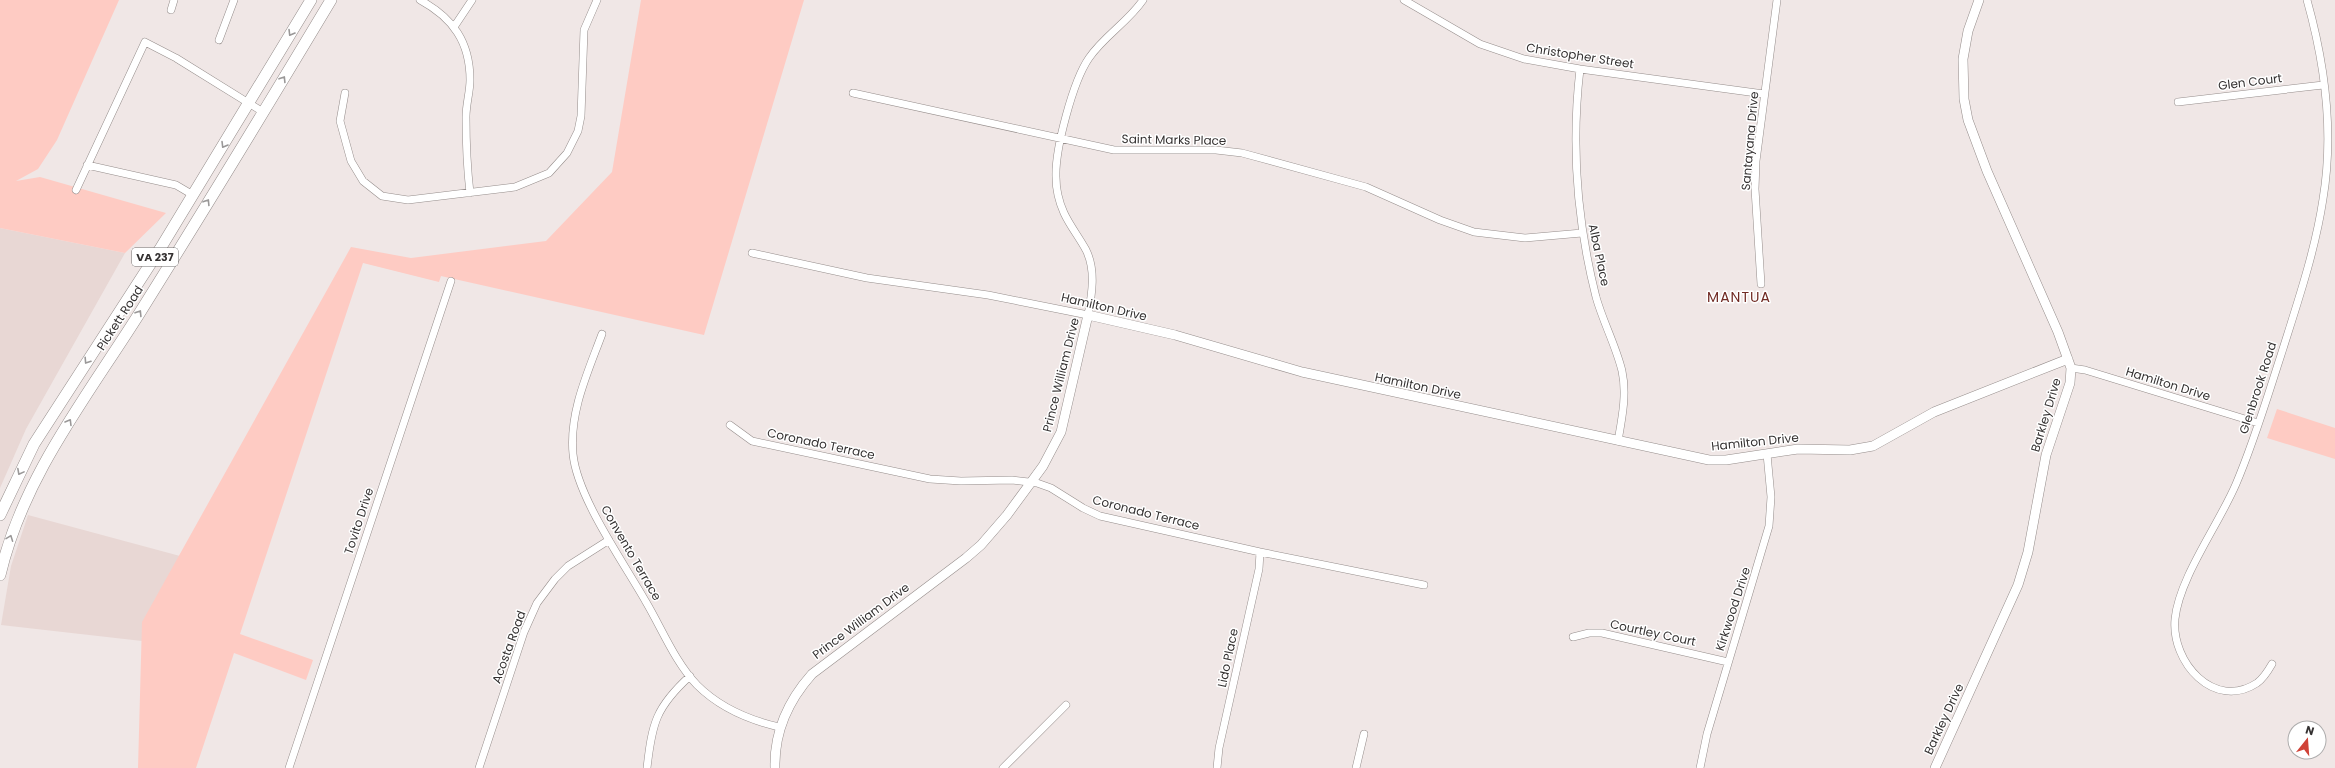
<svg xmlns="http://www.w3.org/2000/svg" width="2335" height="768" viewBox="0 0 2335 768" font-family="Poppins,sans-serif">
<rect width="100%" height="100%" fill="#f0e7e6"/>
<!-- built -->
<path fill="#e8d7d4" d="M 0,228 L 125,253 L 26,429 L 0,488 Z
M 28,515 L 180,556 L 142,641 L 1,625 L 11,566 Z"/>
<!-- green -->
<path fill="#fecbc3" d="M 0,0 L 119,0 L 57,140 L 38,169 L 16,181 L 40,177 L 166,213 L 125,253 L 0,228 Z
M 641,0 L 804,0 L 704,335 L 441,276 L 439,282 L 363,263 L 240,634 L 313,660 L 306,680 L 234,653 L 196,768 L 138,768 L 142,622 L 351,247 L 411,258 L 546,241 L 612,172 Z
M 2277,409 L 2335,428 L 2335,459 L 2267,438 Z"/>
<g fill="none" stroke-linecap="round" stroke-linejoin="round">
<defs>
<path id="minor" d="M 420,0 C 453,18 470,42 470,80 C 470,92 466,104 466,117 C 466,142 467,167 470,193
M 1404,0 L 1480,44 L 1524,59 L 1580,69 L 1764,94
M 171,10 L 174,0
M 454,27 L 472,0
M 219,40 L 234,0
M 1580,69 C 1571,146 1577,222 1596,297 C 1603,322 1616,346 1622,371 C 1627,394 1622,418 1618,441
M 345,93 L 340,121 L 351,161 L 363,181 L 382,196 L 408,200 L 515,187 L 549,173 L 567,153 L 578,131 L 581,116 L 584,30 L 597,0
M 853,93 L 1114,150 L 1216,150 L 1242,153 L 1366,187 L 1440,220 L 1474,232 L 1525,238 L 1582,233
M 2178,102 L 2323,85
M 87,165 L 176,185 L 193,195
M 76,190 L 145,42 L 176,58 L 263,112
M 752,253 L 867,278 L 988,295 L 1088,315 C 1092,294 1096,270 1086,250 C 1079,237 1070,226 1064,213 C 1059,202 1056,189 1056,177 C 1055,149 1073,81 1089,58 C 1104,36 1128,22 1143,0
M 1761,284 L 1755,189 L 1756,161 L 1777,0
M 602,334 C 588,372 569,412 573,454 C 577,497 624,563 646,602 C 662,629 675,662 697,685 C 719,707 749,720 779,727
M 2071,368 L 2085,370 L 2258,423
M 730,425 L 752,441 L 930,479 L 961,481 L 1012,480 L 1037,483 L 1051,488 L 1083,508 L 1100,516 L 1260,552 L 1424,585
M 1573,637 L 1589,633 L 1602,633 L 1728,662
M 2272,664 C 2268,671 2264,678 2257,683 C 2214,711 2171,662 2175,619 C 2179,578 2219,524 2236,484 C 2254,442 2267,398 2281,355 C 2297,304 2315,252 2323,199 C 2334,133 2325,64 2307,0
M 289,768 L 451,281
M 479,768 L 524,632 L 537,603 L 555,579 L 568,566 L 609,540
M 647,768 C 652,723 656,707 690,676
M 1003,768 L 1066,705
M 1217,768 L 1219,748 L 1259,569 L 1260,552
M 1356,768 L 1364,734
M 1700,768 L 1707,734 L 1769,526 L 1771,497 L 1767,454"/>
<path id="tertiary" d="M 775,768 C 774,731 788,701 812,674 L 966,558 L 981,545 L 1007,515 L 1043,466 L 1061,432 L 1088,315 L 1175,335 L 1302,372 L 1709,460 L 1726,460 L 1798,449 L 1850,450 L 1873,446 L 1934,412 L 2068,359
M 1935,768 L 2018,585 L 2028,552 L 2046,455 L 2070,383 L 2071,368 L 2058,332 L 1987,171 L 1968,120 L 1964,99 L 1963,59 L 1968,31 L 1979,0"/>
<path id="primary" d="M 0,515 L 34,444 L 160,249 L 311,0
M 0,575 C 23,477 86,398 139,314 C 204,210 268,105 331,0"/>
</defs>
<!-- minor casing -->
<use href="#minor" stroke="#958d8b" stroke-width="8"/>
<!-- tertiary casing -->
<use href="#tertiary" stroke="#958d8b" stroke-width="10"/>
<!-- primary casing -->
<use href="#primary" stroke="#958d8b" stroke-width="12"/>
<!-- minor -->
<use href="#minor" stroke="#fff" stroke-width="7"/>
<!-- tertiary -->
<use href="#tertiary" stroke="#fff" stroke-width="9"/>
<!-- primary -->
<use href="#primary" stroke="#fff" stroke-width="11"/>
</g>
<!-- one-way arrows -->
<defs><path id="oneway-chevron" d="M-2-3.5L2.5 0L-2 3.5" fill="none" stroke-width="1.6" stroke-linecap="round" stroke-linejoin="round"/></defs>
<g stroke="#9a9898">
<use href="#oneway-chevron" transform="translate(291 33) rotate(121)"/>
<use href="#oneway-chevron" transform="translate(283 79) rotate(-58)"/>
<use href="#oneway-chevron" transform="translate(224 145) rotate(121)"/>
<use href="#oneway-chevron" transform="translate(207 202) rotate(-58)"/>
<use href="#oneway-chevron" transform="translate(139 313) rotate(-58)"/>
<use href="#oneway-chevron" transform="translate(87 361) rotate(123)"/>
<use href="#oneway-chevron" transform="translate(69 422) rotate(-59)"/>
<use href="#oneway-chevron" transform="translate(20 472) rotate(118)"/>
<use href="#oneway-chevron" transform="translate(10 538) rotate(-69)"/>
</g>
<g text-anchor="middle" stroke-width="3" stroke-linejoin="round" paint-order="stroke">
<!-- shield labels -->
<rect fill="#fff" stroke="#716f6f" stroke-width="1" x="132" y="248" width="46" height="18" rx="3"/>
<g font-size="11" font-weight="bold" fill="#343131">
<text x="155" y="261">VA 237</text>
</g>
<!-- street labels -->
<g font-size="12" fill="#343131" stroke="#fff">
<text transform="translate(1580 56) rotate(9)" y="4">Christopher Street</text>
<text transform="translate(2250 82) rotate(-7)" y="4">Glen Court</text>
<text transform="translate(1174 140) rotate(1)" y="4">Saint Marks Place</text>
<text transform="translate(1750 141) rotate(-85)" y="4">Santayana Drive</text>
<text transform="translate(1599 255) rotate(78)" y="4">Alba Place</text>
<text transform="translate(1104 307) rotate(13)" y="4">Hamilton Drive</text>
<text transform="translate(120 318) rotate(-57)" y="4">Pickett Road</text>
<text transform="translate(1061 375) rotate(-76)" y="4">Prince William Drive</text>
<text transform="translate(2168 384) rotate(17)" y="4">Hamilton Drive</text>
<text transform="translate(1418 386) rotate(12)" y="4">Hamilton Drive</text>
<text transform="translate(2258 388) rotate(-72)" y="4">Glenbrook Road</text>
<text transform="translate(2046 415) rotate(-73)" y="4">Barkley Drive</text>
<text transform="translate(1755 442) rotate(-6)" y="4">Hamilton Drive</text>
<text transform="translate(821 444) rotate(12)" y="4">Coronado Terrace</text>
<text transform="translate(1146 513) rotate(14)" y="4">Coronado Terrace</text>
<text transform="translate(359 521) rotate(-72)" y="4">Tovito Drive</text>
<text transform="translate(631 553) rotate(60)" y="4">Convento Terrace</text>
<text transform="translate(1733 609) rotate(-72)" y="4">Kirkwood Drive</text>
<text transform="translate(861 621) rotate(-37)" y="4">Prince William Drive</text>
<text transform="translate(1653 633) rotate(12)" y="4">Courtley Court</text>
<text transform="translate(509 647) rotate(-70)" y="4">Acosta Road</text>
<text transform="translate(1228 658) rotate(-78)" y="4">Lido Place</text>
<text transform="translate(1944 719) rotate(-65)" y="4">Barkley Drive</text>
</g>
<!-- quarter labels -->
<g font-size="14" letter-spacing="1" fill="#712b24" stroke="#fff">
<text x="1739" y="302">MANTUA</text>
</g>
</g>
<!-- north arrow -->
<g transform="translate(2307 740) rotate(17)"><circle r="19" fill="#ffffff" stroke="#aeadad"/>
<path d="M0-3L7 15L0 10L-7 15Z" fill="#d04237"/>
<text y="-6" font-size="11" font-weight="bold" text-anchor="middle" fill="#343131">N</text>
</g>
</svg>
